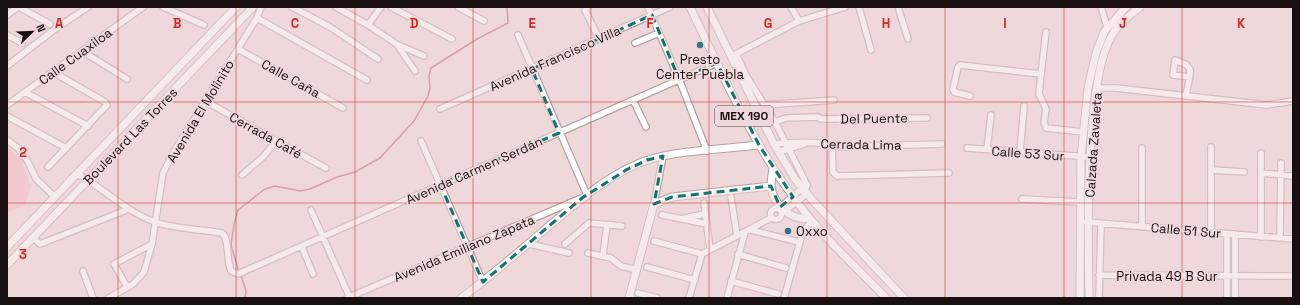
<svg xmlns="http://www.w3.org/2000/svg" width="1300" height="305" viewBox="0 0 1300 305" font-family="'Space Grotesk',sans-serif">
<rect width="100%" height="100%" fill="#efd8da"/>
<!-- green -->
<path fill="#f7b6be" d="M 11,149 L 21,159 L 31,186 L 25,206 L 7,212 L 7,150 Z"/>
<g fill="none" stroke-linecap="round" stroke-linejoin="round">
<!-- stream -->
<path stroke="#c05c6d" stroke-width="1.5" d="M 239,272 L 231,245 L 234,224 L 238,210 L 265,189 L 275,186 L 300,191 L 310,189 L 337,177 L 355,172 L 380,158 L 414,121 L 428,96 L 430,88 L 429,75 L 431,68 L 477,39 L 508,23 L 507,7
M 241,275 L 246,291 L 245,298"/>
<defs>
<path id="minor" d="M 19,7 L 50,24
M 163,7 L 204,25
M 292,7 L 330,27 L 378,59
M 336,7 L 368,25 L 398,45 L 424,56
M 391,7 L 452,39
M 458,7 L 484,21
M 587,7 L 585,10 L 599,39
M 648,7 L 679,79 L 707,151
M 791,7 L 799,21
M 859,7 L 871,50
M 898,7 L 908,39
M 1101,7 L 1107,27
M 7,15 L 18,7
M 257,18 L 367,80
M 368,25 L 381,7
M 7,35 L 22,43
M 518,35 L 587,195
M 635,43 L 659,33
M 398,46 L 415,71
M 238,49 L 343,108
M 82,51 L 127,79
M 736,54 L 747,77 L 775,122 L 807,185 L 804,196 L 782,213
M 734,55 L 799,21 L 845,7
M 7,66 L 55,29 L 88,7
M 1041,74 L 1046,32
M 1097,88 L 1116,88 L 1267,105 L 1293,101
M 25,92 L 88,126
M 1186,95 C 1188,86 1190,78 1190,70 L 1187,65 L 1175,60 L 1173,75 L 1190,77
M 970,96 L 954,92 L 953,89 L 958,67 L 960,65 L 1041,74 L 1039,94 L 1046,109 L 1044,122 L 1046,128 L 1083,132
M 633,100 L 646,127
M 207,102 L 276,141 L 326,168
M 7,105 L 143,7
M 765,105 L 834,100
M 440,109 L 670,7
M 7,116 L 66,148
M 775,122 L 786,118 L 818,117 L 821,119 L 927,118
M 7,140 L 18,148 L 27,160 L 36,179 L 55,197
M 421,141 L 483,282
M 774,144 C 785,143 824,140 832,147 L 942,144
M 832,147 L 833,172 L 837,176 L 949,173
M 1211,147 L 1211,232
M 967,148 L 1089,157
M 1142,148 L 1142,227
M 987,149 L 991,115
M 778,152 L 804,144
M 1020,152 L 1024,106
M 48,167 L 107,105 L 105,102 L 53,72
M 1212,170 L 1244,172
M 1261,173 L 1293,176
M 77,174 C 104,188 126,212 155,222 C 170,228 204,230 222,233 C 230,239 226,259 231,271 L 238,274 L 717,63
M 242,175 L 263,157 L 276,141
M 731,197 L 737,236
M 1022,199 L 1080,202
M 704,203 L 710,249
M 654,204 L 663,156
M770.5 214a5.5 5.5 0 1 1 11 0a5.5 5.5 0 1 1-11 0Z
M 778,209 L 799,191 L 805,191
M 311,210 L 350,298
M 662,215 L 707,224
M 684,218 L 705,214
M 1086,222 L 1293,239
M 751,230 L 795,241
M 1227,234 L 1227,298
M 1235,234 L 1235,298
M 1261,237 L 1261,153
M 33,238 L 40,244 L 129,209
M 1280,238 L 1281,163
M 654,241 L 702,254
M 529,244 L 569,253
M 565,244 L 589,223 L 622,226
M 302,247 L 313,274
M 588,253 L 611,258 L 621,266 L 637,270
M 702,254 L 771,218
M 738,254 L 786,268
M 603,255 L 607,225
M 647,267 L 695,280
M 83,271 L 93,298
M 1099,275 L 1293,276
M 731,281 L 778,294
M 127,287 L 114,264 L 152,244
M 638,293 L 657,298
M 109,298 L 133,284 L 144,272 L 152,244 L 163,173 L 175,150 L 257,18 L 261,7
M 347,298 L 579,199
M 689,298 L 702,254
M 727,298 L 745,232
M 784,298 L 801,238 L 803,231 L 812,221
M 1099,298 L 1101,224"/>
<path id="major" d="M 690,7 C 722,73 752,143 797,202 C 823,237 856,267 886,298
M 707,7 L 774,144 L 795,179 L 814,202 L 904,298
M 773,168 C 772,174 771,181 771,187 C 774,205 791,221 809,218
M 7,247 L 236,7
M 7,265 L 253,7
M 461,298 C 494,274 524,247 555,221 C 583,198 611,173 645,161 C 676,150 726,149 759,145
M 629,298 L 654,204 L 672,197 L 771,186
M 1080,298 L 1081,157 L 1088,88 L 1096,53 L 1104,32 L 1126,7
M 1089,298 C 1088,234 1087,171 1094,107 C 1097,84 1100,58 1111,37 C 1117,25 1130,15 1140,7"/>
</defs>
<!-- minor casing -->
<use href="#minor" stroke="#b6a0a2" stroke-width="8"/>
<!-- major casing -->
<use href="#major" stroke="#b6a0a2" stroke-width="9"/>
<!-- minor -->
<use href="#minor" stroke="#fff" stroke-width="5.5"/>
<!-- major -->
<use href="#major" stroke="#fff" stroke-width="7"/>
</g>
<!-- marked area -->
<path d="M0 0H1300V305H0ZM 652,15 L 679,79 L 717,63 L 759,145 L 793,197 L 780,207 L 771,186 L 672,197 L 654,204 L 663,156 L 647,160 L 626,170 L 582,198 L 483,282 L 440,184 L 559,133 L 532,69 Z" fill="#efd8da" fill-opacity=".55" fill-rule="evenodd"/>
<path fill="none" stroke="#0f766e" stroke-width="3" stroke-dasharray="8 5" stroke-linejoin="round" d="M 652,15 L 679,79 L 717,63 L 759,145 L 793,197 L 780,207 L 771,186 L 672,197 L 654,204 L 663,156 L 647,160 L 626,170 L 582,198 L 483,282 L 440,184 L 559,133 L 532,69 Z"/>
<!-- grid -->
<path fill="none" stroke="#d62828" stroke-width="1" stroke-opacity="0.55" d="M 118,7 L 118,298M 236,7 L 236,298M 355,7 L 355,298M 473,7 L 473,298M 591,7 L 591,298M 709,7 L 709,298M 827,7 L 827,298M 945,7 L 945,298M 1064,7 L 1064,298M 1182,7 L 1182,298M 7,102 L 1293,102M 7,203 L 1293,203"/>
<!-- markers -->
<g fill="#337387" stroke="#efd8da" stroke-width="1.5">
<circle cx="700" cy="45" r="4"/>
<circle cx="788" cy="231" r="4"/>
</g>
<g text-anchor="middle" stroke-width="3.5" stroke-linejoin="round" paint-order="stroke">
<!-- shield labels -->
<rect fill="#efd8da" stroke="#584b4d" stroke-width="1" x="715" y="106" width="58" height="20" rx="3"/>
<g font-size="12" font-weight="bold" fill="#170f10">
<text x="744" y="120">MEX 190</text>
</g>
<!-- street labels -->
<g font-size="13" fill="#170f10" stroke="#efd8da">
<text transform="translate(75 56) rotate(-36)" y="5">Calle Cuaxiloa</text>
<text transform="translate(555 58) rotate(-24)" y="5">Avenida Francisco Villa</text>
<text transform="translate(291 78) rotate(29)" y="5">Calle Caña</text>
<text transform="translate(200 111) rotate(-59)" y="5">Avenida El Molinito</text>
<text transform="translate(874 118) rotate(-1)" y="5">Del Puente</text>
<text transform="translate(266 135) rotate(29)" y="5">Cerrada Café</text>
<text transform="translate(130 136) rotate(-46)" y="5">Boulevard Las Torres</text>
<text transform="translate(861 144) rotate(1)" y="5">Cerrada Lima</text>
<text transform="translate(1093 145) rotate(-86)" y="5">Calzada Zavaleta</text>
<text transform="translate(1028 153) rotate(4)" y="5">Calle 53 Sur</text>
<text transform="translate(474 170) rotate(-24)" y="5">Avenida Carmen Serdán</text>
<text transform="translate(1186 230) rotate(5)" y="5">Calle 51 Sur</text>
<text transform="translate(464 248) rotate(-23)" y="5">Avenida Emiliano Zapata</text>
<text x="1167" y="281">Privada 49 B Sur</text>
</g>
<!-- poi labels -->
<g font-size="13" fill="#170f10" stroke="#efd8da">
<text x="700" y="64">Presto<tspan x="700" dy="15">Center Puebla</tspan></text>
<text x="796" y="236" text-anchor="start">Oxxo</text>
</g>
</g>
<g font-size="13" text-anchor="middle" font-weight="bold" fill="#d62828" stroke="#efd8da" stroke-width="3.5" stroke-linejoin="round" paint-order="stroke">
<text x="59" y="28">A</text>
<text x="177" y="28">B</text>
<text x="295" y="28">C</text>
<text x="414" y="28">D</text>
<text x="532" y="28">E</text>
<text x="650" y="28">F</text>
<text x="768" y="28">G</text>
<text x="886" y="28">H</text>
<text x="1005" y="28">I</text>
<text x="1123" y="28">J</text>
<text x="1241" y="28">K</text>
<text x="23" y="157">2</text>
<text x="23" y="259">3</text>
</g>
<!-- border -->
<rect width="1300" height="305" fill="none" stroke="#170f10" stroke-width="16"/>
<!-- north arrow -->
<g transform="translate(32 32) rotate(67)" stroke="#efd8da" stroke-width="3" paint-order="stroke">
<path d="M0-3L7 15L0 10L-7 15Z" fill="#170f10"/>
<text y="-6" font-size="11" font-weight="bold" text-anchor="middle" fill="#170f10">N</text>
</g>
</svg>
